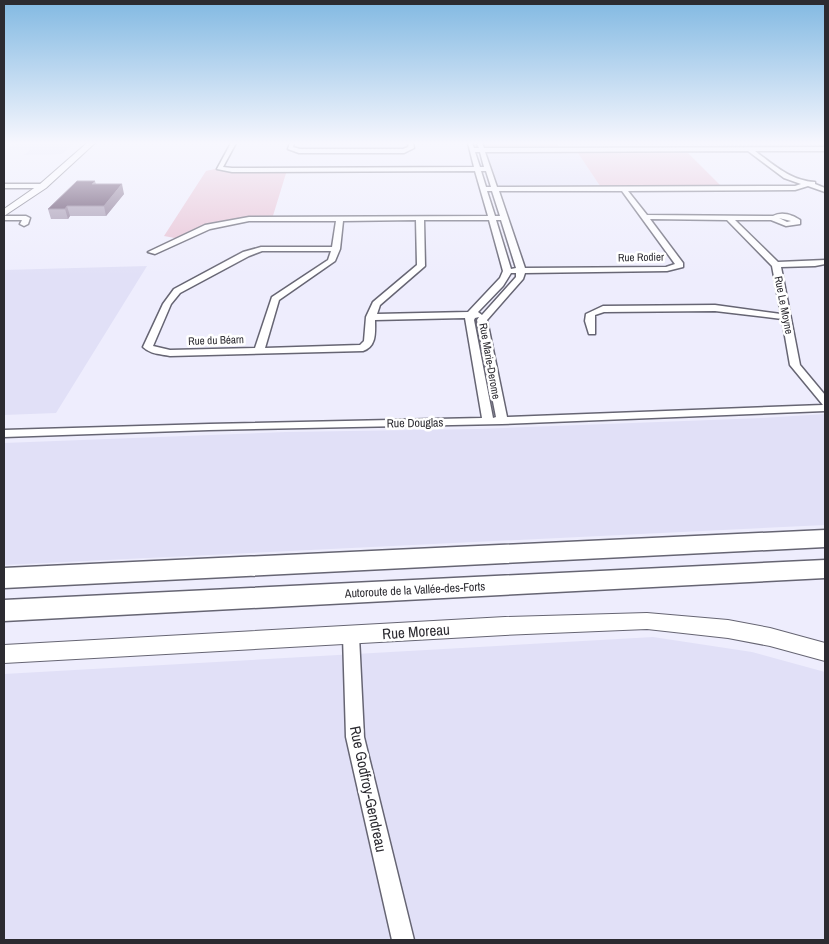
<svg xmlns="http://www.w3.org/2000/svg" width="829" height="944" viewBox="0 0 829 944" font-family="'Archivo Narrow',sans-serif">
<rect width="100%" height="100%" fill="#eeedfd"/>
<!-- built -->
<path fill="#e1e0f7" d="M 17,143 L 76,143 L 62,154 L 24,155 L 30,150 L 6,150 Z
M 483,153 L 578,153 L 602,189 L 495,189 Z
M 147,266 L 56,413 L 4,415 L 4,270 Z
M 825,414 L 825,525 L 4,565 L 4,443 L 286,432 L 478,429 L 762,418 Z
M 653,637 L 752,652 L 825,672 L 825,940 L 4,940 L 4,674 Z"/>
<!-- green -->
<path fill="#e8c2d4" d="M 474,143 L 557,143 L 562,151 L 477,151 Z
M 578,153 L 688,153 L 723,188 L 602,189 Z
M 219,168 L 287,170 L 272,219 L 227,222 L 180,239 L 164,236 L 206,171 Z"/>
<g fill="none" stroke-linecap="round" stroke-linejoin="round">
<defs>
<path id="street" d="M 231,143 L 236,143 L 223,167 L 232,168 L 474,167 L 468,143 L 472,143 L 474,148 L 479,148 L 477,144 L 479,143 L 482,143 L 484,148 L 825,147 L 825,151 L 755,151 C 774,165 791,181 815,182 L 815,184 L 825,188 L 825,192 L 808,186 L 795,190 L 628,191 L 647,215 L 773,216 C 782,211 793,215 800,220 L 800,224 L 786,226 L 771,220 L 735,220 L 778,262 L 825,260 L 825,264 L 815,266 L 781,267 L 800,365 L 825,395 L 825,411 L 502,424 L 209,430 L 4,437 L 4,430 L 209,424 L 482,418 L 465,318 L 375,320 C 375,332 377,346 363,351 L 170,356 C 160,354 150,354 143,347 L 163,304 L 174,289 L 243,252 L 261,247 L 332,247 L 336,221 L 249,221 L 210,229 L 155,254 L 148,252 L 205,225 L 249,217 L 488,216 L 475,171 L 232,172 L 217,169 ZM 748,151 L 784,178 L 801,184 L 795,186 L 497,187 L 485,152 ZM 475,152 L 480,152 L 484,167 L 480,167 ZM 481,171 L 486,171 L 491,187 L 486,187 ZM 487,191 L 492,191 L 500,216 L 495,216 ZM 499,191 L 622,191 L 675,264 L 666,267 L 525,268 ZM 779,218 L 791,221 L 787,222 ZM 650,219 L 727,220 L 772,266 L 781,314 L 715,305 L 603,306 L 586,314 L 585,321 L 589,334 L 595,334 L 595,315 L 604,312 L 715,311 L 782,319 L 790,365 L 823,405 L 507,417 L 487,320 L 523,279 L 525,273 L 667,271 L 683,267 L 683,263 ZM 416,220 L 417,265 L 373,302 L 366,317 L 364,341 L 360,345 L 265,348 L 279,300 L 335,261 L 340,249 L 343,221 ZM 424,220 L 489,220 L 503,271 L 500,278 L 468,312 L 377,314 L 380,305 L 425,266 ZM 496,220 L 501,220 L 516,268 L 511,269 ZM 262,251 L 331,251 L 328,260 L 272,297 L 255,348 L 170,350 L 153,346 L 171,304 L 180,293 L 249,256 ZM 511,273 L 516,273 L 516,277 L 482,315 L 478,312 L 503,286 ZM 479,317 L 477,320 L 496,417 L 493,418 L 474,320 L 475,318 Z
M 290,143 L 294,143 L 293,147 L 300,149 L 403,149 L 408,147 L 409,143 L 413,143 L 414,148 L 404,153 L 299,153 L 288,149 Z
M 4,184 L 43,184 L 46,186 L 43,188 L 4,188 Z
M 4,216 L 26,216 L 30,218 L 28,224 L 24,226 L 20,224 L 22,220 L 4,220 Z
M 351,630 L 357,632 L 359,636 L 364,737 L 414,940 L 392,940 L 346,737 L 343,636 L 345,632 Z"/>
<path id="secondary" d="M 87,143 L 95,143 L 46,188 L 4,216 L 4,209 L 40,184 Z
M 647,613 L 728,620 L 770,628 L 825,643 L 825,661 L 770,646 L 728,638 L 647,629 L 505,635 L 4,663 L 4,645 L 505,617 Z"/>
<path id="highway" d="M 825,530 L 825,547 L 4,588 L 4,568 Z
M 825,560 L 825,578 L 4,621 L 4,600 Z"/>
</defs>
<!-- street casing -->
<use href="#street" stroke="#666573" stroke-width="3"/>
<!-- secondary casing -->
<use href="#secondary" stroke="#666573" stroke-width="2"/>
<!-- highway casing -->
<use href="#highway" stroke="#666573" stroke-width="3"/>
<!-- street -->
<use href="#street" fill="#fff" fill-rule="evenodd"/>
<!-- secondary -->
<use href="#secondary" fill="#fff" fill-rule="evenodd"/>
<!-- highway -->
<use href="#highway" fill="#fff" fill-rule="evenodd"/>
</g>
<!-- wall -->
<path fill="#9e90aa" d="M 95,181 L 96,184 L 124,194 L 106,216 L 70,216 L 68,219 L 51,219 L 48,209 Z"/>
<!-- shaded-wall -->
<path fill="#7f6c89" d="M 122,184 L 124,194 L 106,216 L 104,206 Z
M 67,206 L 70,216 L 68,219 L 65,209 Z"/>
<!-- building -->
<path fill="#4f3457" stroke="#7f6c89" d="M 77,181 L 95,181 L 92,184 L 122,184 L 104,206 L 67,206 L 65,209 L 48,209 Z"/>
<!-- sky -->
<linearGradient id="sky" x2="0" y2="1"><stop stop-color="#82b9e2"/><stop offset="0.52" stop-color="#f7f7fe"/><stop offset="1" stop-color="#f7f7fe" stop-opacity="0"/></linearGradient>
<rect width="829" height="275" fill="url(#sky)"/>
<g text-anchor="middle" stroke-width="5" stroke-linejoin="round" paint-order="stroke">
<!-- far-street labels -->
<g font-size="11" fill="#2c2b31" stroke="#fff">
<text transform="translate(641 257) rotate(-1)" y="4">Rue Rodier</text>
<text transform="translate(784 305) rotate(79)" y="4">Rue Le Moyne</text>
<text transform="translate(216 340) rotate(-2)" y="4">Rue du Béarn</text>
<text transform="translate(490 361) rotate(80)" y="4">Rue Marie-Derome</text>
</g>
<!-- street labels -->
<g font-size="12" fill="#2c2b31" stroke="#fff">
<text transform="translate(415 423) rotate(-1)" y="4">Rue Douglas</text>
<text transform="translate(415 590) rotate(-3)" y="4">Autoroute de la Vallée-des-Forts</text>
</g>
<!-- near-street labels -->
<g font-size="15" fill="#2c2b31" stroke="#fff">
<text transform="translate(416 632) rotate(-4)" y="5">Rue Moreau</text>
<text transform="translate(368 789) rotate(78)" y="5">Rue Godfroy-Gendreau</text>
</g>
</g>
<!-- border -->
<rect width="829" height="944" fill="none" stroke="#2c2b31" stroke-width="10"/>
</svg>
